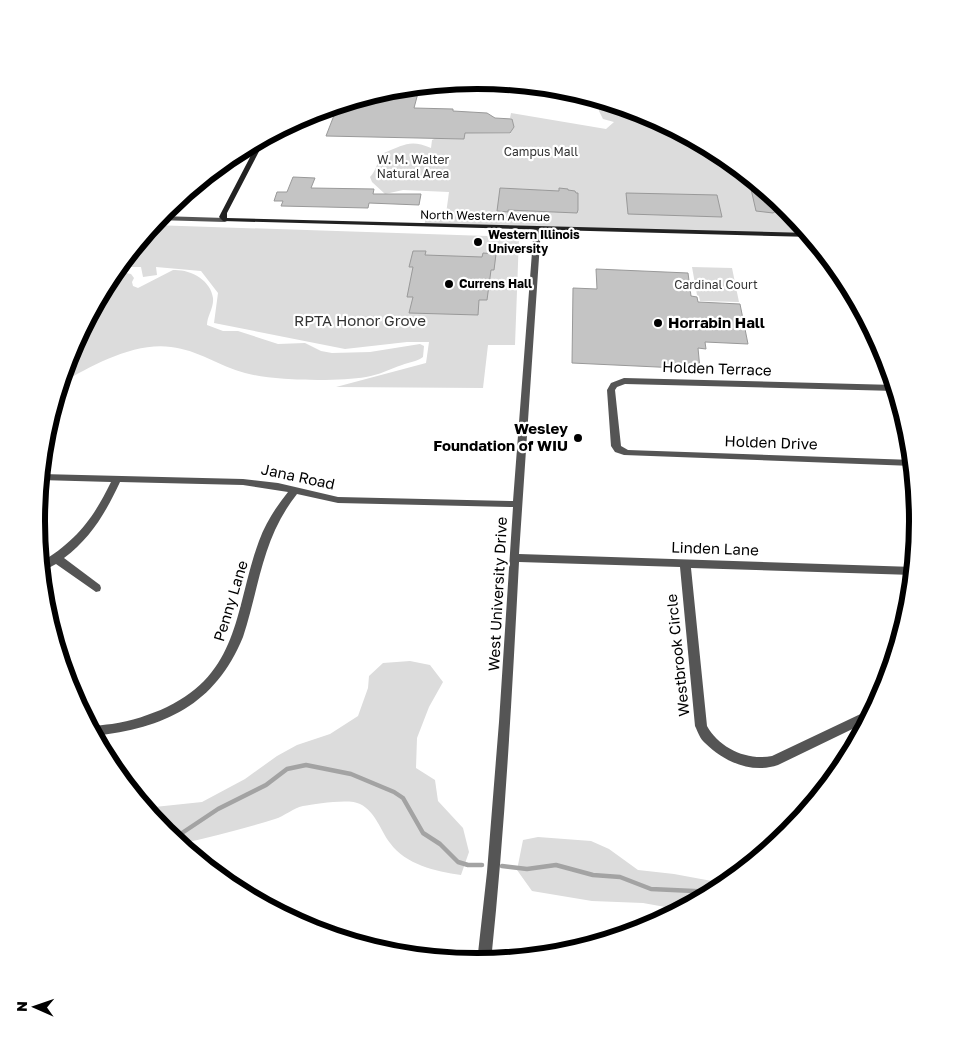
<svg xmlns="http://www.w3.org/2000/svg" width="955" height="1042" viewBox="0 0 955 1042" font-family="'Golos Text',sans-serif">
<rect width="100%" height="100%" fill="#fff"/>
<!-- green -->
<path fill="#dcdcdc" d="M 599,99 L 647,113 L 723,154 L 790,209 L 811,235 L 424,226 L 426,217 L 430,214 L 446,214 L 449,192 L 403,190 L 385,194 L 372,182 L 370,177 C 377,170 377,160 384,153 C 404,145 410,139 431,148 L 432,140 L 436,138 L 464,139 L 465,133 L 510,134 L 514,127 L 512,118 L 510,118 L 511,113 L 606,129 L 614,122 L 603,119 L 599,111 Z
M 152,225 L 519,237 L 515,345 L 488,345 L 483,388 L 336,387 L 426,363 L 429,342 L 407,342 L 345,349 L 214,323 L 218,293 L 201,271 L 156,267 L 157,275 L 143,277 L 141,267 L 118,267 Z
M 692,267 L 732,268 L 739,302 L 700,301 L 699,296 L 697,295 Z
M 173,270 C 190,269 211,280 213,298 C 214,308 207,316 207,325 L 223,331 L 238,331 L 278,344 L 305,343 L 321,351 L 332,353 L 370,352 L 420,344 L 424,346 L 423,357 C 416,362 409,362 402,365 C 390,369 379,375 366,377 C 337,382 273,381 245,373 C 219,366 198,350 171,347 C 133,342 92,366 61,383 C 72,345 82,320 112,293 L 112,291 L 105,287 L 111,276 L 116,271 L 131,274 L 134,278 L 132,282 L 133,286 L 138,288 Z
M 410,661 L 430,665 L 443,682 L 429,707 L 417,738 L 416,768 L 435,780 L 438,801 L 463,828 L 469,852 L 461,875 C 435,871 406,865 390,843 C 380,830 376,812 360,804 C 350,798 315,804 303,806 C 293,808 285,816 275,819 C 243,829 212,837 179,844 L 165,833 L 145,808 L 202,802 L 245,779 L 277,756 L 297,745 L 330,734 L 358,716 L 368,688 L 369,676 L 383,663 Z
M 538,837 L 591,841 L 609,849 L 638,870 L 674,874 L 728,884 L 682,910 L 643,903 L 592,901 L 532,891 L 517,870 L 523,840 Z"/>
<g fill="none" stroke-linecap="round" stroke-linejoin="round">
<!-- stream -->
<path stroke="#a3a3a3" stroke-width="4.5" d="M 173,839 L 218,809 L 266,785 L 287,769 L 306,765 L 351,774 L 394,792 L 403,798 L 423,833 L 440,844 L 458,862 L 468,865 L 482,865
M 502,866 L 527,869 L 556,865 L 593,875 L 620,877 L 651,889 L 715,892"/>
</g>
<!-- building -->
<path fill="#c4c4c4" stroke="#999" d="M 392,92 L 418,93 L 414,108 L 453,109 L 453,111 L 487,113 L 495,118 L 512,119 L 514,127 L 510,133 L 465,133 L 464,139 L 326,136 L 338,105 L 349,106 L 351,100 L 374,94 L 392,94 Z
M 293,177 L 315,178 L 311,188 L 374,189 L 373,194 L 421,194 L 419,205 L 369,203 L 368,208 L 281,206 L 283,201 L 274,201 L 277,192 L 287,192 Z
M 758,183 L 790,209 L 792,212 L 776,211 L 773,213 L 756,211 L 751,189 Z
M 500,188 L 559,191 L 559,188 L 568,189 L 568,190 L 575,191 L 576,193 L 578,193 L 578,210 L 577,213 L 508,210 L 508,212 L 497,211 Z
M 626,193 L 717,195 L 722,217 L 628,214 Z
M 413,251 L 426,251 L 425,255 L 482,257 L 483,253 L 496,254 L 494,270 L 491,270 L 487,300 L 479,300 L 478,315 L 409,313 L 413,297 L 407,297 L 413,267 L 409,267 Z
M 596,269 L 688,273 L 691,296 L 697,297 L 698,302 L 740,304 L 748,344 L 705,342 L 706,349 L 698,348 L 700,369 L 572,363 L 573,288 L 597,289 Z"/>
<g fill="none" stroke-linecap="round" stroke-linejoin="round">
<!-- street -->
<path fill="#555" fill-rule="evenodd" d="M 160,216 L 225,218 L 229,220 L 225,222 L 157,220 Z
M 534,226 L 541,228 L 519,554 L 914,567 L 913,575 L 691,568 L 707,726 C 719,748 747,761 772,756 L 869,710 L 875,709 L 869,721 L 778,765 C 752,774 724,762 705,743 C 700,739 698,732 695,726 L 680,567 L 519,562 C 512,695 505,828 491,961 L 477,962 L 487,872 L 499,722 L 513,507 L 338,503 L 297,494 C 262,538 260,585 243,637 C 215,705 165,728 94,736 L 90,727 C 97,725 105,725 112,724 C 131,721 150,715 167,707 C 241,672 235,606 259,541 C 266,522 276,507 288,492 L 243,485 L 120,482 C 106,512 91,538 64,558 L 100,585 L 101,588 L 100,591 L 96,592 L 56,564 L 41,572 L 40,563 C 76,541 93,519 111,482 L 40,480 L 41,474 L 243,479 L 278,483 L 338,497 L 513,501 Z
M 624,378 L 895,385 L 896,391 L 625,384 L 617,387 L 615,390 L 621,446 L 628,450 L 913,460 L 913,466 L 624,455 L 615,452 L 611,446 L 607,390 L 611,383 Z"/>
<!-- secondary -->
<path fill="#222" fill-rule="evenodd" d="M 265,137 L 266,138 L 227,213 L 227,218 L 809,233 L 812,237 L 223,221 L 219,217 L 221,213 L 259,140 Z"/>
</g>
<!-- markers -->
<g fill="#000" stroke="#fff" stroke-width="2">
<circle cx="478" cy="242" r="5"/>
<circle cx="449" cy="284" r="5"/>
<circle cx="658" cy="323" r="5"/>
<circle cx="578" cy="438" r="5"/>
</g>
<g text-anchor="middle" stroke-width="4.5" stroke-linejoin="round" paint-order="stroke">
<!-- far-park labels -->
<g font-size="12" fill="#333" stroke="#fff">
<text x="541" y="156">Campus Mall</text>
<text x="413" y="164">W. M. Walter<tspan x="413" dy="14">Natural Area</tspan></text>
<text x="716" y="289">Cardinal Court</text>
</g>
<!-- far-street labels -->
<g font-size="12" fill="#000" stroke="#fff">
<text transform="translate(485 216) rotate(1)" y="4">North Western Avenue</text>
</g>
<!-- far-poi labels -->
<g font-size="12" font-weight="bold" fill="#000" stroke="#fff" text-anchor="start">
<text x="488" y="239">Western Illinois<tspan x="488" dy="14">University</tspan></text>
<text x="459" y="288">Currens Hall</text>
</g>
<!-- park labels -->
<g font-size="15" fill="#333" stroke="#fff">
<text x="360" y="326">RPTA Honor Grove</text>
</g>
<!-- poi labels -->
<g font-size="15" font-weight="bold" fill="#000" stroke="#fff" text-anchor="start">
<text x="668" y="328">Horrabin Hall</text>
<text x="568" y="434" text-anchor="end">Wesley<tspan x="568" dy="17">Foundation of WIU</tspan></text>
</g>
<!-- street labels -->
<g font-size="15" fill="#000" stroke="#fff">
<text transform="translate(717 369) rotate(2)" y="5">Holden Terrace</text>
<text transform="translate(771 443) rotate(2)" y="5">Holden Drive</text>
<text transform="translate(298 477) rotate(12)" y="5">Jana Road</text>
<text transform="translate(715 549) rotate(2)" y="5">Linden Lane</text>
<text transform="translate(498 594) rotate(-87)" y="5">West University Drive</text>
<text transform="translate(231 601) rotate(-73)" y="5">Penny Lane</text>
<text transform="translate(678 655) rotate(-96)" y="5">Westbrook Circle</text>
</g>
</g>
<!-- crop -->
<path d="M0 0H955V1042H0ZM45 521a432 432 0 1 1 864 0a432 432 0 1 1-864 0Z" fill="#fff" fill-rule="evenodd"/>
<path fill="none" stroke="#000" stroke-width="6" d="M45 521a432 432 0 1 1 864 0a432 432 0 1 1-864 0Z"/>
<!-- north arrow -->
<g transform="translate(35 1007) rotate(272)" stroke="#ffffff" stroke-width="4" paint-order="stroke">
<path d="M0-4L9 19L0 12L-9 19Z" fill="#000000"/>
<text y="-8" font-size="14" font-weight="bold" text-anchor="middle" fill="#000000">N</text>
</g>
</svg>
